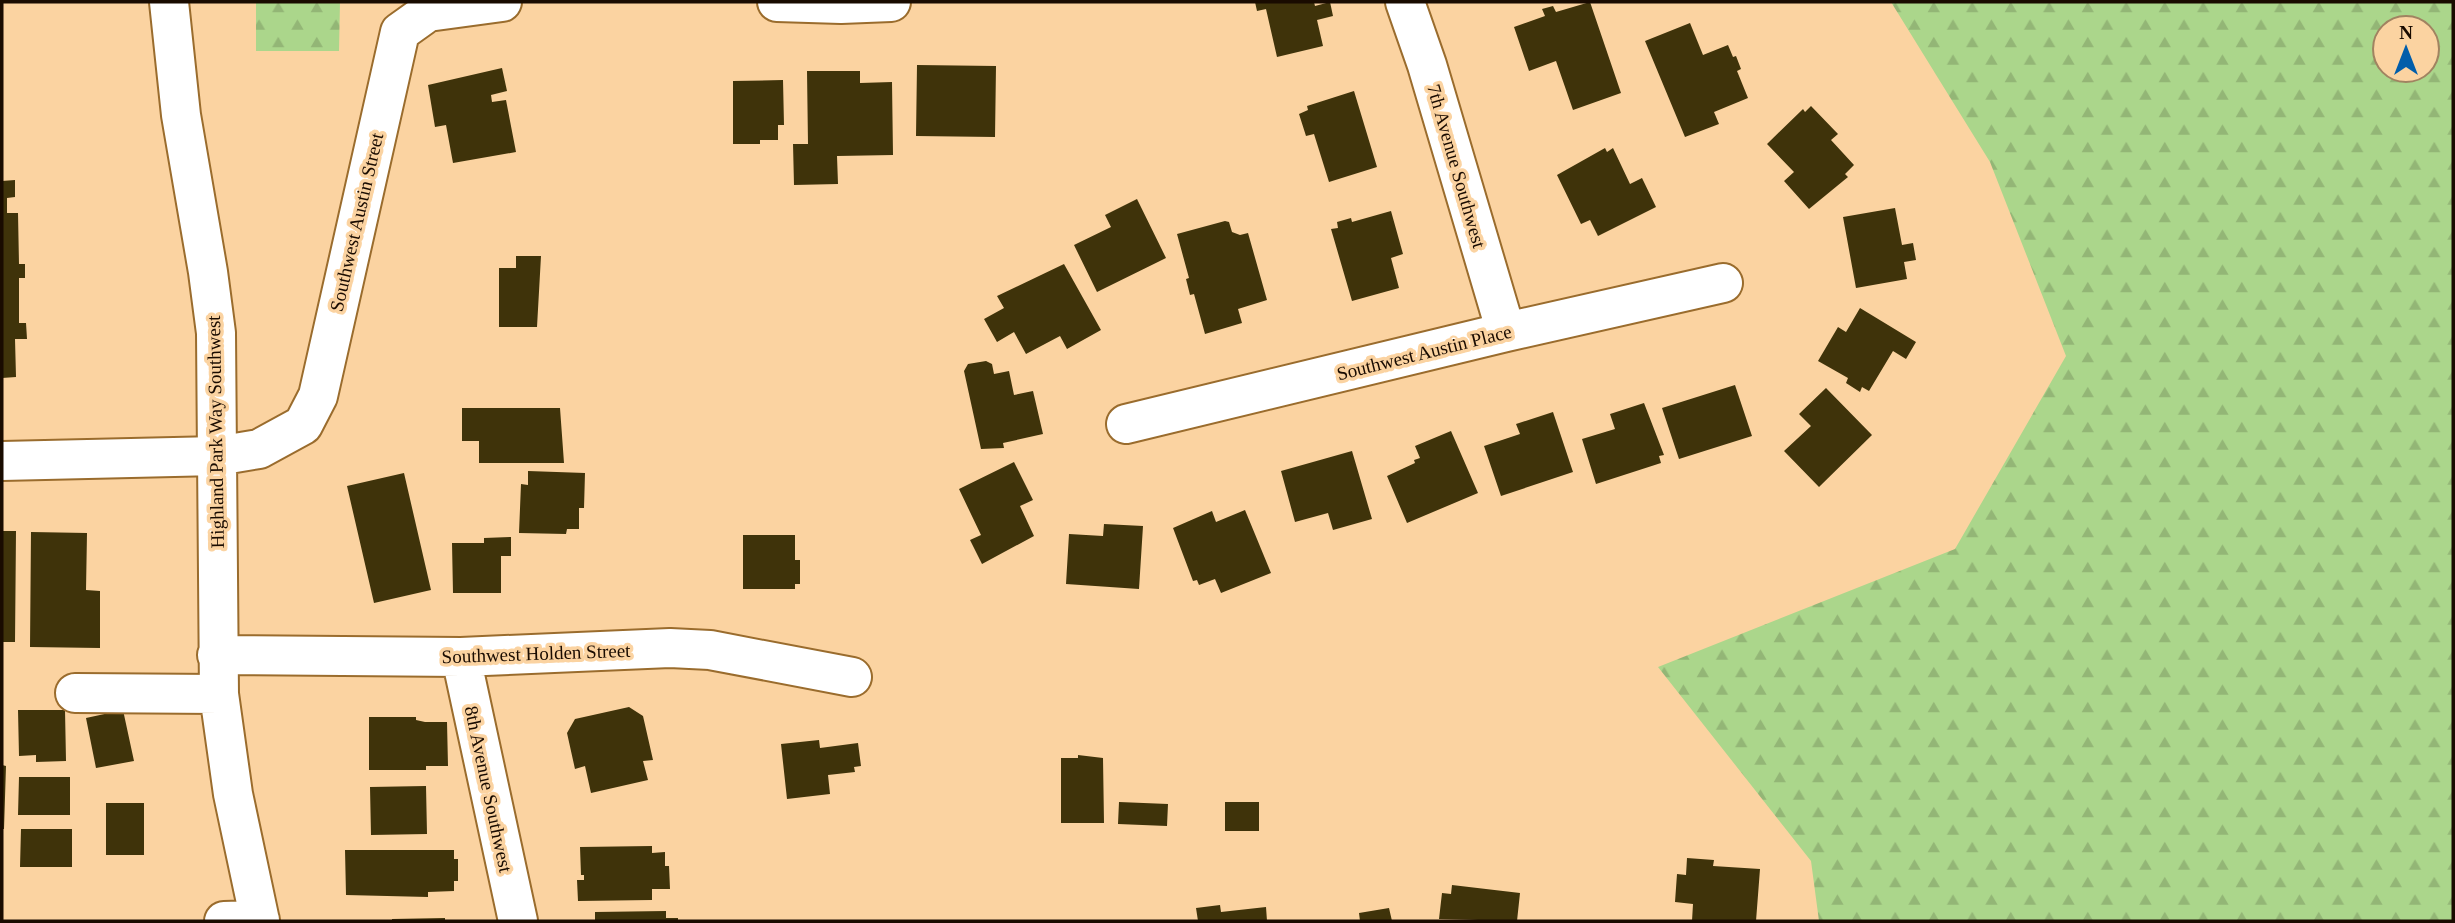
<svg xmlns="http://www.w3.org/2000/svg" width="2455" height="923" viewBox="0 0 2455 923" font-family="'Times New Roman',serif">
<defs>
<pattern id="forest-firs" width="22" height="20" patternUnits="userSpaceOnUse" patternTransform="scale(1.75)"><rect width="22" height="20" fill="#abd68b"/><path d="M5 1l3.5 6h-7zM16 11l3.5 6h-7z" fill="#93b676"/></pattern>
</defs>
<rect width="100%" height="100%" fill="#fbd3a1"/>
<!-- forest -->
<path fill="url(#forest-firs)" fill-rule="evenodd" d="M 256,2 L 340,2 L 339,51 L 256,51 Z
M 1891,2 L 2453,2 L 2453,921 L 1819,921 L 1811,861 L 1658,667 L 1955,549 L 2066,356 L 1990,162 ZM 2385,28 L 2427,28 L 2427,70 L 2385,70 Z"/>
<!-- building -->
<path fill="#3f330a" d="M 1255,2 L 1314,2 L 1315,6 L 1330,2 L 1333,16 L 1317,20 L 1323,46 L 1277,57 L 1266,9 L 1257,11 Z
M 1590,2 L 1621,93 L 1573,110 L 1556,61 L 1529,71 L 1514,27 L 1545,16 L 1542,9 L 1553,6 L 1556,12 Z
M 1690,23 L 1703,55 L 1728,45 L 1733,57 L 1736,56 L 1741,69 L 1737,71 L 1748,98 L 1714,112 L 1719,124 L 1685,137 L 1645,41 Z
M 917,65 L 996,66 L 995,137 L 916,136 Z
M 502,68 L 507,91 L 491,95 L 492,102 L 506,100 L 516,152 L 453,163 L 446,125 L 435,127 L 428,85 Z
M 807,71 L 860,71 L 860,83 L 892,82 L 893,155 L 837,156 L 838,184 L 794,185 L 793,144 L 808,144 Z
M 783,80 L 784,125 L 778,125 L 778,140 L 760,140 L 760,144 L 733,144 L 733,81 Z
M 1354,91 L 1377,167 L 1329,182 L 1314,134 L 1306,136 L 1299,114 L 1308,110 L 1307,106 Z
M 1811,106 L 1838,134 L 1831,140 L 1854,165 L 1845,174 L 1848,177 L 1809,209 L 1784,181 L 1794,172 L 1767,144 L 1803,109 L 1805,112 Z
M 1605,148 L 1607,152 L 1613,148 L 1630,184 L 1642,178 L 1656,207 L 1598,236 L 1590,220 L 1581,224 L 1557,175 Z
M 15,180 L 15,197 L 7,198 L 7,213 L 18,213 L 19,264 L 25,264 L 25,278 L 19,278 L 19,323 L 26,323 L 27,339 L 15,339 L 16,377 L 2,378 L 2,181 Z
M 1137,199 L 1166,258 L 1097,292 L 1074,245 L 1111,227 L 1105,215 Z
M 1895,208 L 1902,245 L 1913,243 L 1916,260 L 1904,262 L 1907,279 L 1856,288 L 1843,217 Z
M 1391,211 L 1403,254 L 1391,258 L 1399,288 L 1352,301 L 1331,229 L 1338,228 L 1337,222 L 1351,218 L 1352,222 Z
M 1225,221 L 1229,222 L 1232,232 L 1240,235 L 1248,233 L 1267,300 L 1238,309 L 1242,323 L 1205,334 L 1194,294 L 1190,295 L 1186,279 L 1189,278 L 1177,234 Z
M 516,256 L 541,256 L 537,327 L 499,327 L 499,268 L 516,268 Z
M 1064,264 L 1101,330 L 1067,349 L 1060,336 L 1026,354 L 1014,332 L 997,342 L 984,319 L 1004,308 L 997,296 Z
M 1860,308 L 1916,342 L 1906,359 L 1893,351 L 1869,391 L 1862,387 L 1860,392 L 1846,383 L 1848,378 L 1818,361 L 1838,327 L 1846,332 Z
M 986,361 L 992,364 L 994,374 L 1009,371 L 1014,395 L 1033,391 L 1043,434 L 1003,443 L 1004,448 L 981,449 L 964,371 L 968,364 Z
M 1735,385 L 1752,436 L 1679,459 L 1662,408 Z
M 1826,388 L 1872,435 L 1819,487 L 1784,451 L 1811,426 L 1799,414 Z
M 1644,403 L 1664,455 L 1659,456 L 1661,463 L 1596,484 L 1582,439 L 1615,429 L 1610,414 Z
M 462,408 L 560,408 L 564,463 L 479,463 L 479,441 L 462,441 Z
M 1553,412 L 1573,472 L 1501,496 L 1484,446 L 1520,434 L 1516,424 Z
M 1451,431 L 1478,493 L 1407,523 L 1387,476 L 1415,463 L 1414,460 L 1420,458 L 1415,446 Z
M 1352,451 L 1372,519 L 1333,530 L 1328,513 L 1295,522 L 1281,471 Z
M 1014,462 L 1033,500 L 1020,506 L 1034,536 L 982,564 L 970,540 L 981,535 L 959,489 Z
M 528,471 L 585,473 L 584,508 L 579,508 L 579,529 L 567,529 L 566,534 L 519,533 L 521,484 L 528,485 Z
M 404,473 L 431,590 L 374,603 L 347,486 Z
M 1245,510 L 1271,573 L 1221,593 L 1215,579 L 1199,585 L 1197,580 L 1193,581 L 1173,528 L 1212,511 L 1216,522 Z
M 1104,524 L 1143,526 L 1139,589 L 1066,584 L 1069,534 L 1103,536 Z
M 2,531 L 16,531 L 15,642 L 2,642 Z
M 31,532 L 87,533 L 86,590 L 100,591 L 100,648 L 30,647 Z
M 743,535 L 795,535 L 795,560 L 800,560 L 800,584 L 795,584 L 795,589 L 743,589 Z
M 511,537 L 511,556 L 501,556 L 501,593 L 453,593 L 452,543 L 484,543 L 484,538 Z
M 629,707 L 643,716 L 653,760 L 643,761 L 648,780 L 591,793 L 585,766 L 575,769 L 567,733 L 575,719 Z
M 18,710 L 65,710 L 66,761 L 36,762 L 36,755 L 19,756 Z
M 123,710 L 134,761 L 96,768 L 86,718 Z
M 369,717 L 416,717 L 416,720 L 425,722 L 447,722 L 448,766 L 426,766 L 426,770 L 369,770 Z
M 819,740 L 820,748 L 858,743 L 861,766 L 854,767 L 855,772 L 828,775 L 830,794 L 787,799 L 781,744 Z
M 1078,755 L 1103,758 L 1104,823 L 1061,823 L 1061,758 L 1078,758 Z
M 2,765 L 6,766 L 4,829 L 2,829 Z
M 19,777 L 70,777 L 70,815 L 18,815 Z
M 426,786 L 427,834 L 371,835 L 370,787 Z
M 1119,802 L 1168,804 L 1167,826 L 1118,824 Z
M 1225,802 L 1259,802 L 1259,831 L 1225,831 Z
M 106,803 L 144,803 L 144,855 L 106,855 Z
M 21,829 L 72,829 L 72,867 L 20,867 Z
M 652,846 L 652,853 L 665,852 L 665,866 L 669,866 L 670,889 L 652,889 L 652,900 L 578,901 L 577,880 L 584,880 L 584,875 L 581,875 L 580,847 Z
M 345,850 L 454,850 L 454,859 L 458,859 L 458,881 L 454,881 L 454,891 L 428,892 L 428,897 L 346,895 Z
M 1687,858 L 1714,860 L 1713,866 L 1760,869 L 1756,921 L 1692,921 L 1693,904 L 1675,902 L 1677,874 L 1686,875 Z
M 1452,885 L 1520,893 L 1517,921 L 1439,919 L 1442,893 L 1451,894 Z
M 1220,905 L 1221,912 L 1266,907 L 1267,921 L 1198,921 L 1196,908 Z
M 1389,908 L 1392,921 L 1360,921 L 1359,913 Z
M 666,911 L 666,918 L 678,918 L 678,921 L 595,921 L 595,912 Z
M 445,918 L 445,921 L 392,921 L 392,919 Z"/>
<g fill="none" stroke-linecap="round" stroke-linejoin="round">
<defs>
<path id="minor" d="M 777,2 L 841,4 L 891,2
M 1405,2 L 1427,65 L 1506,332
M 1126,424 L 1506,332 L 1723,283
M 217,456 L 219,694 L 233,794 L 260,921
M 2,461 L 217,456 L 259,449 L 303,425 L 318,396 L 400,32 L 428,12 L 502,2
M 217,655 L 461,657 L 670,648 L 710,650 L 852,677
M 461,657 L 518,921
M 75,693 L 219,694
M 224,921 L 260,920"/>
<path id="major" d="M 169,2 L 181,115 L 208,272 L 216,333 L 217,456"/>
</defs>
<!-- minor casing -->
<use href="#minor" stroke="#9a6c2d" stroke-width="42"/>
<!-- major casing -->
<use href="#major" stroke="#9a6c2d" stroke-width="42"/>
<!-- minor -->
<use href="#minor" stroke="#fff" stroke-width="38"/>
<!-- major -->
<use href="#major" stroke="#fff" stroke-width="38"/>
</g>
<g text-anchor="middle" stroke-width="7" stroke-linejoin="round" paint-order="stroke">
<!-- street labels -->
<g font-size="19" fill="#190b00" stroke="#fbd3a1">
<text transform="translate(1457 166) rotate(74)" y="7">7th Avenue Southwest</text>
<text transform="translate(356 222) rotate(-77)" y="7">Southwest Austin Street</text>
<text transform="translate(1424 352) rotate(-14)" y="7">Southwest Austin Place</text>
<text transform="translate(215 432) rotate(-91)" y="7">Highland Park Way Southwest</text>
<text transform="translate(536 653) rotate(-2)" y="7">Southwest Holden Street</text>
<text transform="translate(489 789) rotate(78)" y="7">8th Avenue Southwest</text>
</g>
</g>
<!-- border -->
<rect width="2455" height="923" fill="none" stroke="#190b00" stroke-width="7"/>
<!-- north arrow -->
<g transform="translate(2406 49)"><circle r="33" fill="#fbd3a1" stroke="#a18361" stroke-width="2"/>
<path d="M0-5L12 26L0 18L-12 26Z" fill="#015daa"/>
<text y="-10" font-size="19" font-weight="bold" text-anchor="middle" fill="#190b00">N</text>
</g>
</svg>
